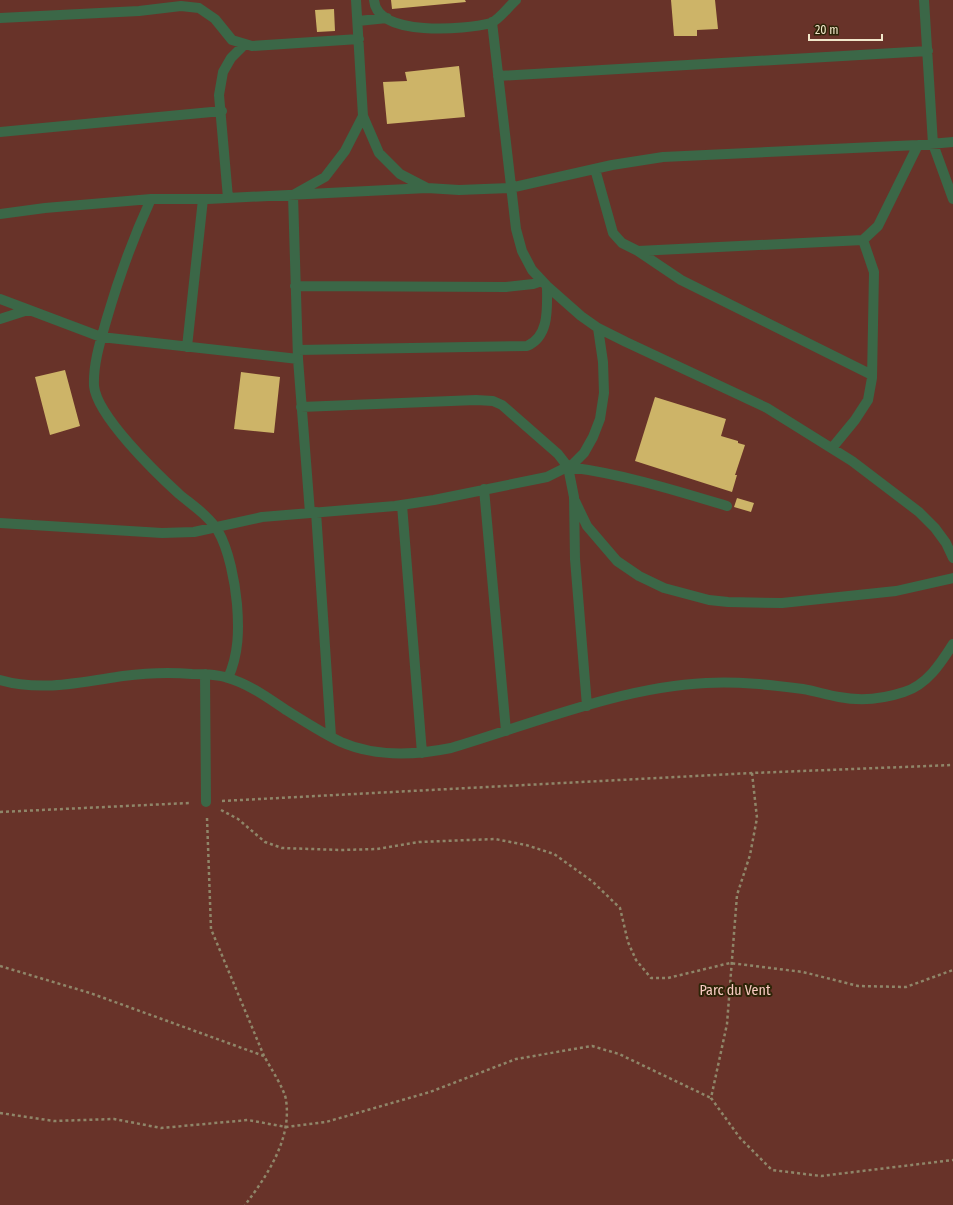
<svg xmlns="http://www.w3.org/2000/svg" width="953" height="1205" viewBox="0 0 953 1205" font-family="'Fira Sans Condensed',sans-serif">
<rect width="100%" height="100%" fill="#2d2407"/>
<!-- green -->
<path fill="#683329" d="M 0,0 L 953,0 L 953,1205 L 0,1205 Z"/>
<!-- building -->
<path fill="#cdb468" d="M 391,0 L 465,0 L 466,2 L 392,9 Z
M 671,0 L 715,0 L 718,29 L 697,30 L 697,36 L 674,36 Z
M 334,9 L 335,31 L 317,32 L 315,10 Z
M 459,66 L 465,117 L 387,124 L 383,82 L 407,81 L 405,72 Z
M 65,370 L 80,426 L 50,435 L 35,377 Z
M 241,372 L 280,377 L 274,433 L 234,429 Z
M 655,397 L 726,419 L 721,436 L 738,441 L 738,443 L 745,445 L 735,475 L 737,475 L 732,492 L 635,461 Z
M 737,498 L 754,503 L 751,512 L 734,507 Z"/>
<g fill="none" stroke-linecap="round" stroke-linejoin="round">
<!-- path -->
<path stroke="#8f8669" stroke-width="2.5" stroke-dasharray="3 3" stroke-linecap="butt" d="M 752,773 L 757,818 L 750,855 L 737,895 L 727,1024 L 711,1098 L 740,1138 L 772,1170 L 821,1176 L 953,1160
M 222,801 L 752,773 L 953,765
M 221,810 L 238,819 L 265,842 L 282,848 L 341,850 L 377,849 L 419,842 L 495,839 L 526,845 L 554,854 L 593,882 L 620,908 L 628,942 L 636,960 L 651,978 L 668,978 L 730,963 L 803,972 L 858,986 L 906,987 L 953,970
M 0,812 L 189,803
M 207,818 L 211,929 L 264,1056
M 0,966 L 90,993 L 264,1056 C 270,1067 285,1090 286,1100 C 292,1139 267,1176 245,1205
M 0,1113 L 54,1121 L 114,1119 L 161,1128 L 248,1120 L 286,1127 L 326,1122 L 430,1092 L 516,1059 L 592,1046 L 619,1054 L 711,1098"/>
<!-- lane -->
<path stroke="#3b6747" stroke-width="10" d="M 356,0 L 363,116 L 379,153 L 400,174 L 427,188 L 459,190 L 510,188 L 612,165 L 663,157 L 918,145 L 953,142
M 374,0 C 377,37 465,30 491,23 C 499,20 509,6 516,0
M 924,0 L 933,144 L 953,199
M 0,18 L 139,11 L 181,6 L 199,8 L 215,19 L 232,40 L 252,46 L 359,39
M 358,21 L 387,18
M 492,22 L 516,229 L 522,251 L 532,270 L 547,286 L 581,316 L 598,328 L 626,342 L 767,408 L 852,461 L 919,512 L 935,528 L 946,543 L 953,558
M 498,76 L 928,51
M 0,132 L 222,111
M 595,169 L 613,233 L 622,243 L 638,251 L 863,240 L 874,272 L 872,378 L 868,400 L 855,420 L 832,448
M 228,198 L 219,95 L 223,72 L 231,58 L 244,45
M 151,199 C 133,238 119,277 107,318 C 101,339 93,363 94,386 C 97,416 156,473 179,494 C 192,505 209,516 218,531 C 229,550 235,582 237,604 C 239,629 239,654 228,678
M 0,214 L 45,208 L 151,199 L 208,199 L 427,188
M 863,240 L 878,226 L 918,145
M 638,251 L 681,280 L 872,375
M 295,286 L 506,287 L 533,284 L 542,281
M 0,299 L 101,337 L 298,359
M 0,319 L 28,310
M 187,347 L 203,199
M 298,350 L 527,346 C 550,336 547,307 547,286
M 301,407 L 476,400 L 493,401 L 502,405 L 558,454 L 568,467 L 574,497 L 575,559 L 587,706
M 568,467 C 623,474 674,490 727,506
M 484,489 L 506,731
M 575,501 L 587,526 L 617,561 L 639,576 L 664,588 L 709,600 L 728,602 L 782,603 L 896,591 L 953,578
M 402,505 L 422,753
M 316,512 L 331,736
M 310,513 L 298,359 L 293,195 L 325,177 L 345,151 L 363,116
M 0,523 L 162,533 L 194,532 L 262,517 L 395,506 L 434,500 L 547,477 L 573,464 L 584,453 L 593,437 L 600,419 L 604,393 L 603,362 L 598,328
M 205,674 L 206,802
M 0,680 C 41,692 82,682 123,676 C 146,673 169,672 192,674 C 204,674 217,674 228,678 C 249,684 268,698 286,710 C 304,721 322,733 341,742 C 375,757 416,755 451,748 C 532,724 621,687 706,683 C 739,681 771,685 803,689 C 815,691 827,695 839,697 C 860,701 883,699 904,692 C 927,685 941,663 953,644"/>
</g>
<g text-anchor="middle" stroke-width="4" stroke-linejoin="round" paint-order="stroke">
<!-- park labels -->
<g font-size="14" fill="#f9ccc3" stroke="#2d2407">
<text x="735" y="995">Parc du Vent</text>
</g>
</g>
<!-- scale -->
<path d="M809 34v6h73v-6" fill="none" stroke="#f1e8cb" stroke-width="2"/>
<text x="815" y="34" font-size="12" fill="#f1e8cb" stroke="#2d2407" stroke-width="3" paint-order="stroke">20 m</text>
</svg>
